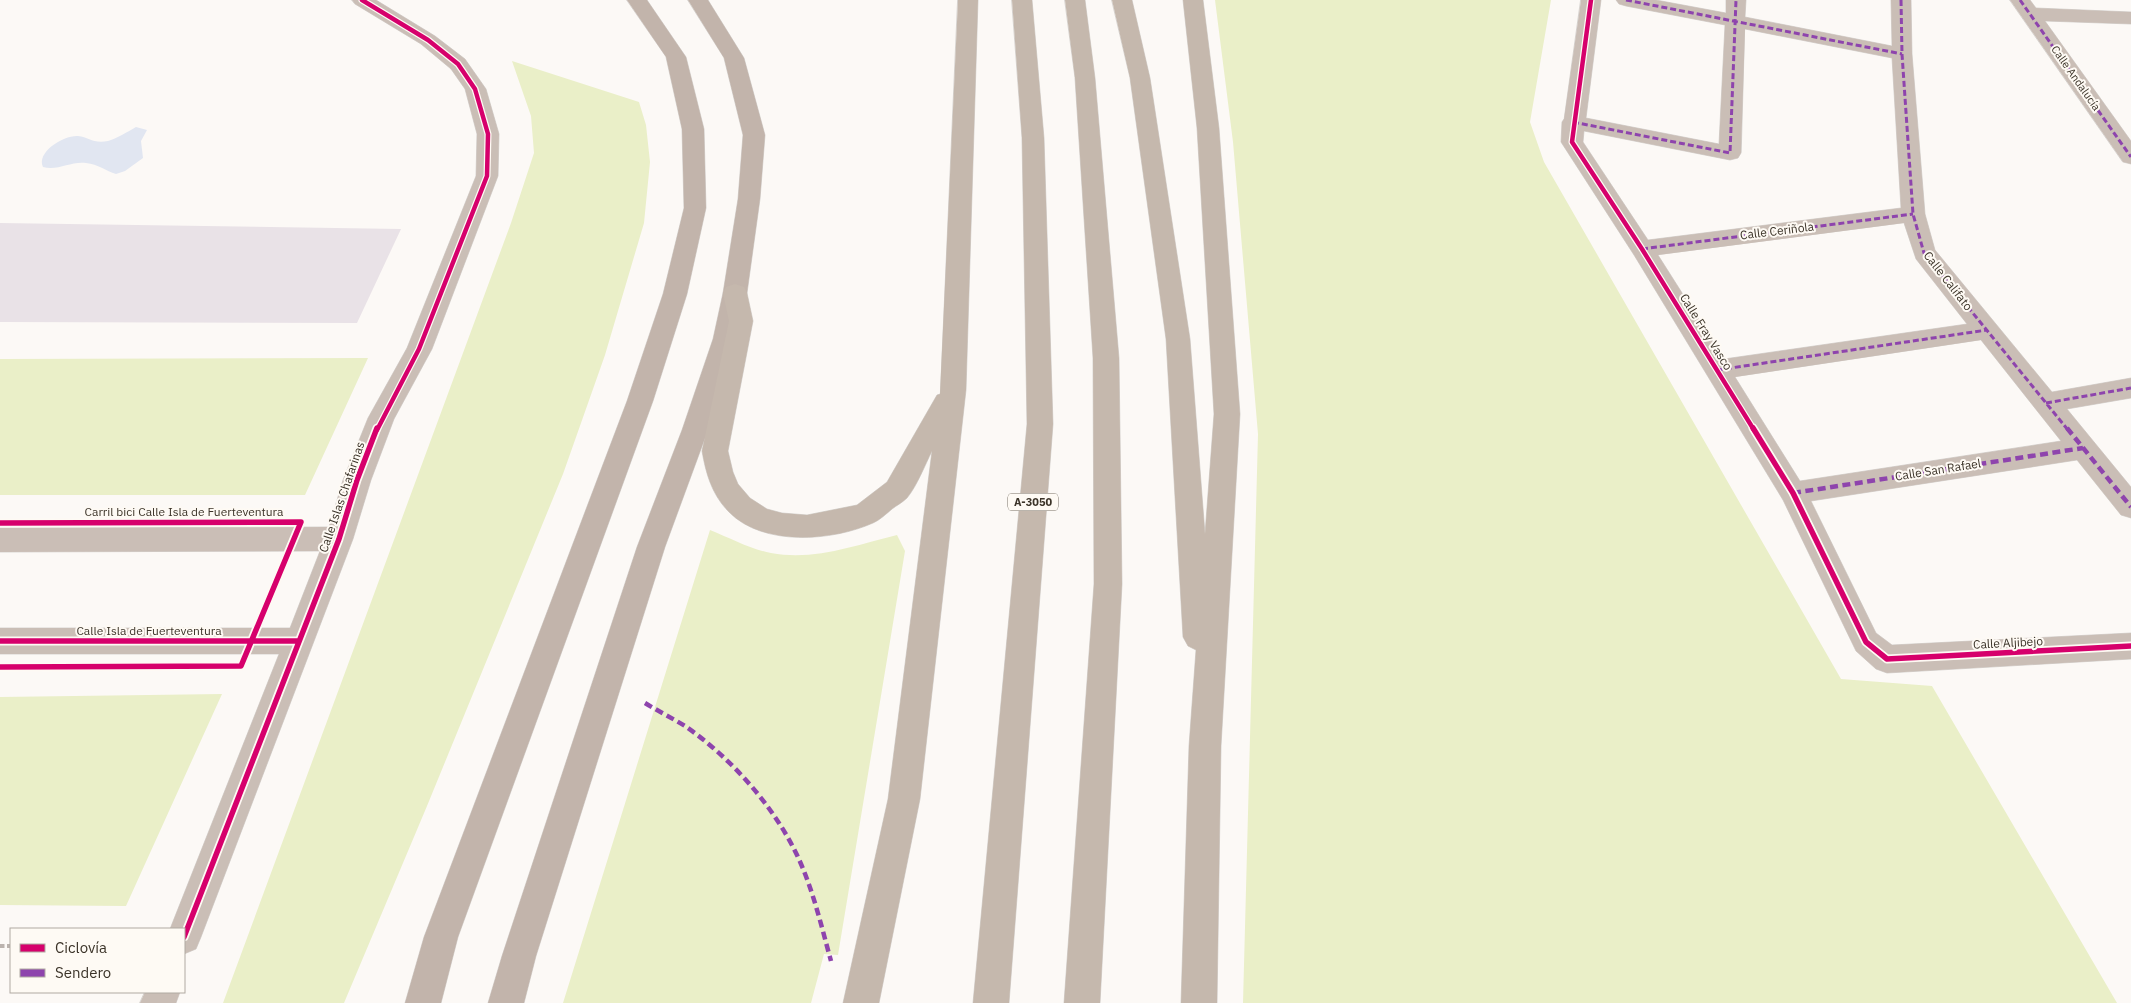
<svg xmlns="http://www.w3.org/2000/svg" width="2131" height="1003" viewBox="0 0 2131 1003" font-family="'IBM Plex Sans',sans-serif">
<rect width="100%" height="100%" fill="#fcf9f6"/>
<!-- green -->
<path fill="#eaefc8" d="M 1215,0 L 1551,0 L 1530,122 L 1544,162 L 1841,679 L 1932,686 L 2117,1003 L 1243,1003 L 1258,434 L 1233,142 Z
M 512,61 L 639,102 L 646,125 L 650,162 L 644,223 L 605,355 L 563,474 L 427,806 L 344,1003 L 223,1003 L 511,223 L 534,153 L 531,116 Z
M 368,358 L 305,495 L 0,495 L 0,359 Z
M 710,530 C 730,538 750,549 771,553 C 815,561 856,545 897,535 L 905,551 L 838,955 L 824,954 L 811,1003 L 563,1003 Z
M 222,694 L 126,906 L 0,905 L 0,697 Z"/>
<!-- water -->
<path fill="#e1e6f1" d="M 136,127 L 147,130 L 141,141 L 143,158 L 125,171 L 116,174 C 106,171 98,164 86,163 C 71,161 58,171 43,167 C 36,152 64,135 78,136 C 89,137 93,144 108,141 C 118,138 127,132 136,127 Z"/>
<!-- building -->
<path fill="#e9e2e7" d="M 0,223 L 401,229 L 357,323 L 0,322 Z"/>
<g fill="none" stroke-linecap="round" stroke-linejoin="round">
<defs>
<path id="minor" d="M 352,0 L 376,0 L 435,36 L 465,59 L 486,89 L 499,134 L 498,176 L 432,349 L 394,419 L 371,480 L 353,539 L 201,937 L 196,949 L 184,954 L 184,929 L 170,929 L 279,654 L 0,654 L 0,628 L 290,628 L 320,551 L 0,552 L 0,528 L 329,527 L 343,480 L 368,418 L 407,348 L 476,176 L 477,134 L 465,89 L 451,69 L 421,44 L 355,4 Z
M 1581,0 L 1601,0 L 1586,118 L 1719,144 L 1725,25 L 1626,6 L 1619,4 L 1616,0 L 1656,0 L 1726,13 L 1726,0 L 1746,0 L 1745,17 L 1892,46 L 1891,0 L 1911,0 L 1912,54 L 1925,214 L 1935,250 L 2052,392 L 2131,378 L 2131,398 L 2067,409 L 2131,487 L 2131,518 L 2121,515 L 2077,460 L 1811,501 L 1876,633 L 1892,645 L 2131,633 L 2131,659 L 1887,673 L 1876,669 L 1856,651 L 1783,500 L 1634,255 L 1561,142 L 1562,122 L 1564,119 ZM 1745,29 L 1892,58 L 1901,208 L 1648,240 L 1583,142 L 1584,131 L 1730,160 L 1738,158 L 1741,153 ZM 1904,223 L 1916,259 L 1967,324 L 1724,359 L 1658,255 ZM 1981,340 L 2061,441 L 1800,481 L 1735,377 Z
M 2010,0 L 2030,0 L 2036,8 L 2131,12 L 2131,24 L 2045,21 L 2131,141 L 2131,164 L 2123,162 Z
M 145,992 L 180,992 L 176,1003 L 140,1003 Z"/>
<path id="major" d="M 627,0 L 647,0 L 686,57 L 704,129 L 706,208 L 687,294 L 653,401 L 458,937 L 441,1003 L 405,1003 L 424,937 L 627,401 L 663,294 L 684,208 L 682,129 L 666,57 Z
M 688,0 L 708,0 L 744,58 L 765,135 L 760,199 L 747,293 L 737,339 L 708,430 L 665,547 L 536,956 L 524,1003 L 488,1003 L 502,956 L 637,547 L 682,430 L 713,339 L 723,293 L 738,199 L 743,135 L 724,58 Z"/>
<path id="highway" d="M 958,0 L 978,0 L 966,390 L 920,799 L 879,1003 L 843,1003 L 888,799 L 932,451 C 925,465 917,486 907,498 C 903,502 896,506 892,509 C 886,514 880,520 873,523 C 833,541 763,547 729,512 C 712,495 706,474 702,451 L 729,321 L 723,293 L 726,287 L 735,284 L 744,287 L 747,293 L 753,321 L 728,451 L 733,472 L 738,484 L 750,498 L 767,509 L 782,513 L 807,515 L 857,505 L 887,482 L 937,395 L 940,394 Z
M 1012,0 L 1032,0 L 1044,138 L 1053,424 L 1009,1003 L 973,1003 L 1027,424 L 1022,138 Z
M 1065,0 L 1085,0 L 1095,78 L 1119,358 L 1122,584 L 1100,1003 L 1064,1003 L 1094,584 L 1093,358 L 1075,78 Z
M 1112,0 L 1132,0 L 1150,78 L 1190,339 L 1205,534 L 1214,414 L 1197,128 L 1183,0 L 1203,0 L 1219,128 L 1240,414 L 1221,746 L 1217,1003 L 1181,1003 L 1189,746 L 1196,650 L 1188,646 L 1183,637 L 1166,339 L 1130,78 Z"/>
</defs>
<!-- minor casing -->
<use href="#minor" stroke="#d8d5d2" stroke-width="1"/>
<!-- major casing -->
<use href="#major" stroke="#d8d5d2" stroke-width="1"/>
<!-- highway casing -->
<use href="#highway" stroke="#d8d5d2" stroke-width="1"/>
<!-- path -->
<path stroke="#bbb3ae" stroke-width="4" stroke-dasharray="4.5 2.5" stroke-linecap="butt" d="M 0,946 L 11,946"/>
<!-- minor -->
<use href="#minor" fill="#cabeb6" fill-rule="evenodd"/>
<!-- major -->
<use href="#major" fill="#c2b4ab" fill-rule="evenodd"/>
<!-- highway -->
<use href="#highway" fill="#c5b8ad" fill-rule="evenodd"/>
<!-- quiet-far1 -->
<path stroke="#8e44ad" stroke-width="3" stroke-dasharray="6 3" stroke-linecap="butt" d="M 1626,0 L 1902,54
M 1901,0 L 1902,54 L 1913,214 L 1924,253 L 2068,430
M 2020,0 L 2131,157
M 1573,122 L 1730,153 L 1736,0
M 1642,249 L 1913,214
M 1717,370 L 1987,330
M 2046,403 L 2131,388"/>
<!-- quiet -->
<path stroke="#8e44ad" stroke-width="4.5" stroke-dasharray="8 4.5" stroke-linecap="butt" d="M 2067,428 L 2131,507
M 1793,493 L 2083,448
M 645,703 C 658,711 672,718 685,726 C 731,758 773,805 797,855 C 813,889 821,925 831,961"/>
<defs>
<path id="cycleway-far1" d="M 362,0 L 428,40 L 458,64 L 475,89 L 488,134 L 487,176 L 419,349 L 377,430
M 1591,0 L 1572,142 L 1642,249 L 1754,430"/>
<path id="cycleway" d="M 1753,428 L 1793,493 L 1866,642 L 1887,659 L 2131,646
M 0,523 L 301,522 L 241,666 L 0,667
M 0,641 L 298,641
M 184,937 L 339,539 L 357,480 L 377,428"/>
</defs>
<!-- cycleway-far1 casing -->
<use href="#cycleway-far1" stroke="#fefaf4" stroke-width="7"/>
<!-- cycleway casing -->
<use href="#cycleway" stroke="#fefaf4" stroke-width="9"/>
<!-- cycleway-far1 -->
<use href="#cycleway-far1" stroke="#d6006c" stroke-width="4.5"/>
<!-- cycleway -->
<use href="#cycleway" stroke="#d6006c" stroke-width="5.5"/>
</g>
<g text-anchor="middle" stroke-width="4" stroke-linejoin="round" paint-order="stroke">
<!-- far-street labels -->
<g font-size="11" fill="#3b3328" stroke="#fefaf4">
<text transform="translate(2076 78) rotate(55)" y="4">Calle Andalucía</text>
</g>
<!-- shield labels -->
<rect fill="#fefaf4" stroke="#766f65" stroke-width="1" x="1008" y="493.5" width="50" height="17" rx="4"/>
<g font-size="11" font-weight="bold" fill="#3b3328">
<text x="1033" y="506">A-3050</text>
</g>
<!-- street labels -->
<g font-size="12" fill="#3b3328" stroke="#fefaf4">
<text transform="translate(1777 231) rotate(-7)" y="4">Calle Ceriñola</text>
<text transform="translate(1948 281) rotate(52)" y="4">Calle Califato</text>
<text transform="translate(1706 332) rotate(58)" y="4">Calle Fray Vasco</text>
<text transform="translate(1938 470) rotate(-9)" y="4">Calle San Rafael</text>
<text transform="translate(342 497) rotate(-71)" y="4">Calle Islas Chafarinas</text>
<text x="184" y="516">Carril bici Calle Isla de Fuerteventura</text>
<text x="149" y="635">Calle Isla de Fuerteventura</text>
<text transform="translate(2008 643) rotate(-3)" y="4">Calle Aljibejo</text>
</g>
</g>
<!-- legend -->
<rect x="10" y="928" width="175" height="65" fill="#fefaf4" stroke="#b0aaa2"/>
<rect x="20" y="944" width="25" height="8" fill="#d6006c" stroke="#b0aaa2"/>
<text x="55" y="953" font-size="15" fill="#3b3328">Ciclovía</text>
<rect x="20" y="969" width="25" height="8" fill="#8e44ad" stroke="#b0aaa2"/>
<text x="55" y="978" font-size="15" fill="#3b3328">Sendero</text>
</svg>
